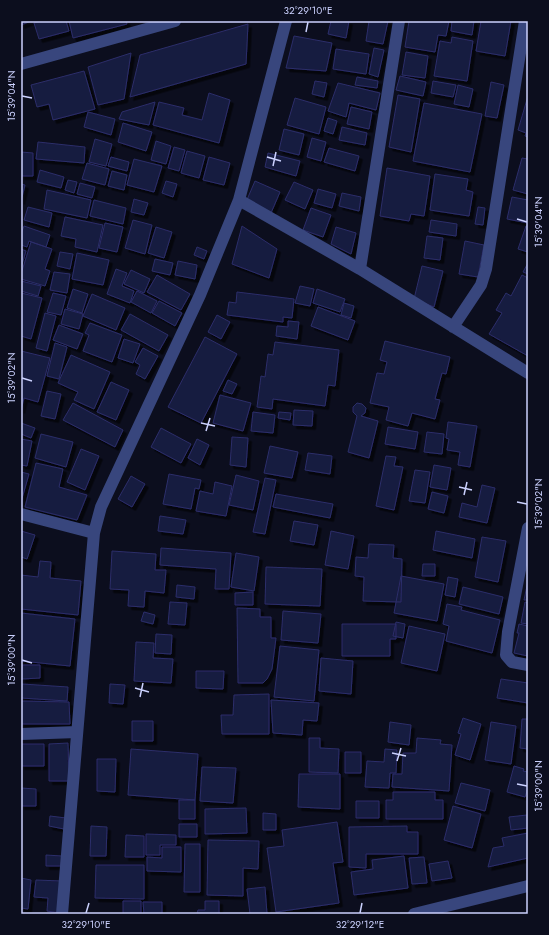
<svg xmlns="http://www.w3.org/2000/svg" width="549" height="935" viewBox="0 0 549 935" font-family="Jost,sans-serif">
<defs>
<filter id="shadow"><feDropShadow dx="3.5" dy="3.5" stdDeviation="0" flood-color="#0009"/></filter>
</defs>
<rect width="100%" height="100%" fill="#0c0e1e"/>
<!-- building -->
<path fill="#191a3f" stroke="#2b2e6a" filter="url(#shadow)" d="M 21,21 L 31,21 L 21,25 Z
M 41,21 L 66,21 L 69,31 L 39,39 L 34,23 Z
M 69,21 L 126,21 L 127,24 L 73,38 Z
M 331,21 L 349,21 L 346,38 L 328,34 Z
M 369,21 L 388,21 L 383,44 L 366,41 Z
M 409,21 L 449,21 L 446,36 L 438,35 L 435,52 L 405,47 Z
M 452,21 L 474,21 L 472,35 L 451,31 Z
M 481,21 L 511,21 L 505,56 L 476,51 Z
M 248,24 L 246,64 L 130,97 L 140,55 Z
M 294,36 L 332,43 L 326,71 L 286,68 Z
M 452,37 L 473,41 L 467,81 L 434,76 L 440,41 L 451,43 Z
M 374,48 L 384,50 L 378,77 L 369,74 Z
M 336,49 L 369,54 L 366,74 L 333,69 Z
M 406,52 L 428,56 L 425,78 L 402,75 Z
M 131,53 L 124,99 L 98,105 L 88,67 Z
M 84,71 L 95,109 L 53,120 L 49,104 L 37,107 L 31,85 Z
M 400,76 L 426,82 L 423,96 L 396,90 Z
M 357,77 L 378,81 L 377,88 L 355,85 Z
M 315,81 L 327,83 L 324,97 L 312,94 Z
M 433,81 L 456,85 L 453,97 L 431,93 Z
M 491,82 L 504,85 L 497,118 L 485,116 Z
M 338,83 L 380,93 L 376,110 L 349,103 L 346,117 L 328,111 Z
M 458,85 L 473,89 L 469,107 L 454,104 Z
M 209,93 L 230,100 L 219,143 L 153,125 L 159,102 L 184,108 L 182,115 L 202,120 Z
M 398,95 L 420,99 L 411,152 L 389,147 Z
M 528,96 L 528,137 L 525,136 L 526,133 L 518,130 Z
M 295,98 L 326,107 L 319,134 L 287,125 Z
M 155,102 L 149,125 L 119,119 L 122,112 Z
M 424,103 L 482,114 L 470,172 L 413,161 Z
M 351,107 L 372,112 L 369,129 L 347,124 Z
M 88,112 L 115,119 L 111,135 L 84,127 Z
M 328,118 L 337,121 L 333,134 L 324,131 Z
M 123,123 L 152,132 L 146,151 L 118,142 Z
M 342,127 L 367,133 L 365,145 L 339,140 Z
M 284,129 L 304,134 L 299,155 L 279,150 Z
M 312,138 L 326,142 L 321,161 L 307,157 Z
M 95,139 L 112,144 L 106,166 L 89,162 Z
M 156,141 L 171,146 L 166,164 L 151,160 Z
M 38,142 L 85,147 L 84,163 L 36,159 Z
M 174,147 L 185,150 L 179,171 L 168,168 Z
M 329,148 L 359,156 L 355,171 L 324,162 Z
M 187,151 L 205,156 L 199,178 L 181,173 Z
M 21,152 L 33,153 L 33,176 L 21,176 Z
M 268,153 L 300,161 L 296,176 L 265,167 Z
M 111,157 L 129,162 L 127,171 L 108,166 Z
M 209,157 L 230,163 L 224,185 L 203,180 Z
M 522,158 L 528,159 L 528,194 L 513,190 Z
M 134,159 L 162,166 L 154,192 L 127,185 Z
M 87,163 L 109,169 L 105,185 L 82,179 Z
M 387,168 L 430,176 L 424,216 L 411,214 L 409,221 L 380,216 Z
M 40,170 L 64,177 L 61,188 L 37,182 Z
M 112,171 L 127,175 L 124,190 L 108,186 Z
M 435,174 L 468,179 L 466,190 L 473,192 L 469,216 L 430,210 Z
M 68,180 L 77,182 L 74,193 L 65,190 Z
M 166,181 L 177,184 L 173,197 L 162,193 Z
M 255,181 L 280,192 L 271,213 L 246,202 Z
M 294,182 L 313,190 L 305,209 L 285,200 Z
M 80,183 L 95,187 L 92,198 L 77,194 Z
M 21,184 L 25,185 L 21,201 Z
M 318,189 L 336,194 L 332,208 L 314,203 Z
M 47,190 L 91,200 L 87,218 L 44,209 Z
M 342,193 L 361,197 L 359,211 L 339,206 Z
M 512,197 L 528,200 L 528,223 L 507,219 Z
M 134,199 L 148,203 L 144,215 L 131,212 Z
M 94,200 L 126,208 L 123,224 L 90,216 Z
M 28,207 L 52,213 L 49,227 L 24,220 Z
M 478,207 L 485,208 L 483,225 L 475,224 Z
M 311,208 L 331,215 L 323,237 L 303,230 Z
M 65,217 L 103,225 L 97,252 L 75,247 L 76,239 L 61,236 Z
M 133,220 L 152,225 L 145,254 L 125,248 Z
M 431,220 L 457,224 L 456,236 L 429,232 Z
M 105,223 L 123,227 L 117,252 L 99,248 Z
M 24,226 L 50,235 L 46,247 L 29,241 L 27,247 L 21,245 L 21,234 Z
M 242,226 L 277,249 L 269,278 L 232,264 Z
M 526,226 L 528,226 L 528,252 L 518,249 Z
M 156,227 L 172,232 L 164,258 L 148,253 Z
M 336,227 L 356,233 L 351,254 L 331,244 Z
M 427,236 L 443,238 L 440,260 L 424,258 Z
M 465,241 L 484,245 L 478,277 L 459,274 Z
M 31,242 L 52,249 L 45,269 L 50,271 L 45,286 L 21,279 L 21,274 Z
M 197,247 L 207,251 L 204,259 L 194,255 Z
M 21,249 L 26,251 L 21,268 Z
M 60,252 L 73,254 L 70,269 L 57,266 Z
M 77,253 L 109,260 L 103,285 L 72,279 Z
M 155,259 L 173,263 L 170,275 L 152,271 Z
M 178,261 L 197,265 L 195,279 L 175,275 Z
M 528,263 L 528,274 L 523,272 Z
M 422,266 L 443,271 L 434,307 L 414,299 Z
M 116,269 L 127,273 L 122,286 L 134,291 L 130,303 L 107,294 Z
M 131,270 L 150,279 L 144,293 L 124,284 Z
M 54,272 L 70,274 L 67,293 L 50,290 Z
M 157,275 L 190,294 L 181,310 L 147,292 Z
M 522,275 L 528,278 L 528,356 L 489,334 L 502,313 L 496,310 L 506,293 L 511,296 Z
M 21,281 L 41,286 L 38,296 L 21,291 Z
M 300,286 L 314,289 L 310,306 L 295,303 Z
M 73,289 L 88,294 L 82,313 L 67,308 Z
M 317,289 L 345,299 L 340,312 L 313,303 Z
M 137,291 L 157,301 L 151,313 L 131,302 Z
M 237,292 L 294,299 L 292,318 L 283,317 L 283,322 L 227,315 L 229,302 L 236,303 Z
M 21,293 L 42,298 L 31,339 L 21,336 Z
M 53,293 L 66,296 L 61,315 L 47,312 Z
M 92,294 L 125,308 L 116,330 L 83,316 Z
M 159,301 L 182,313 L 175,326 L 152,313 Z
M 344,303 L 354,306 L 351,318 L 341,315 Z
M 318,307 L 355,321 L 348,340 L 311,326 Z
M 65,309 L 83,314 L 79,329 L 61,324 Z
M 45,313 L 56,316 L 47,351 L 36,348 Z
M 130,314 L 168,335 L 159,351 L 121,330 Z
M 217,315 L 230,322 L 221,339 L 208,332 Z
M 288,321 L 299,322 L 297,339 L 276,336 L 277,326 L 288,327 Z
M 90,323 L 122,335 L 112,362 L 83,351 L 89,335 L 85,333 Z
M 59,325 L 83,334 L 77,349 L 53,340 Z
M 205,337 L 237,354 L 201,423 L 168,407 Z
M 124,339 L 140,344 L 133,363 L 118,358 Z
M 385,341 L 450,357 L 446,374 L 442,373 L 435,399 L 440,400 L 435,419 L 412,413 L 408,426 L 386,420 L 389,407 L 370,403 L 377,373 L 384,374 L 387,362 L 380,360 Z
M 275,342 L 339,350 L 335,386 L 328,385 L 325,406 L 273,399 L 272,409 L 257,407 L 261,376 L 265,377 L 268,354 L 273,355 Z
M 55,343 L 67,347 L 59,379 L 47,376 Z
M 143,348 L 158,356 L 145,379 L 136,374 L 140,365 L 135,362 Z
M 21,351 L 50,358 L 38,402 L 24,398 L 21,410 Z
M 71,355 L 110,372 L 94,409 L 74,400 L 78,392 L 58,383 Z
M 228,380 L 237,384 L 232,394 L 223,391 Z
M 111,382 L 129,390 L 116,420 L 97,412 Z
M 47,391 L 61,394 L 55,419 L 41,416 Z
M 220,395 L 251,403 L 243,431 L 213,423 Z
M 73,403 L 123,430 L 115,447 L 63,420 Z
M 357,403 L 362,404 L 366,408 L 365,413 L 361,416 L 378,421 L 369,458 L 348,452 L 357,416 L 353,412 L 353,407 Z
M 294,410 L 313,411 L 312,426 L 293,425 Z
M 253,412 L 275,415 L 273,433 L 251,431 Z
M 279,412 L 291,413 L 290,420 L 278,418 Z
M 448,422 L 477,426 L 470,467 L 458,465 L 460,452 L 447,450 L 449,439 L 446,438 Z
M 21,423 L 35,428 L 31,438 L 21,434 Z
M 388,427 L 418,432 L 415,449 L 385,444 Z
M 161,428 L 191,444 L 181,463 L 151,447 Z
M 427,432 L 444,434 L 442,454 L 424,452 Z
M 41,434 L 73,442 L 66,467 L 35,458 Z
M 232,437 L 248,438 L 246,467 L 230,465 Z
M 21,439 L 32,441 L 27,466 L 21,465 Z
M 197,439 L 209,445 L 200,465 L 188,458 Z
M 270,446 L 298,452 L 292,478 L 264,473 Z
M 81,449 L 99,456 L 85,490 L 67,482 Z
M 308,453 L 332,456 L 330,474 L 305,470 Z
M 386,456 L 396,457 L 394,466 L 403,467 L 394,510 L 376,506 Z
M 36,463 L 63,469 L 59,487 L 87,495 L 77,520 L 25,507 Z
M 434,465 L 451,468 L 447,490 L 430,487 Z
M 415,470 L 430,472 L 425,503 L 409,501 Z
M 21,472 L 29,474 L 21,502 Z
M 169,474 L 201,480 L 199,489 L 195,488 L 191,509 L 163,504 Z
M 236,475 L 259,481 L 253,510 L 229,505 Z
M 131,476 L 145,484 L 132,507 L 118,499 Z
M 265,478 L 276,480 L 265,534 L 253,532 Z
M 215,482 L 232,486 L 226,516 L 196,511 L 200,491 L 213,494 Z
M 482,485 L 495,488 L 487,523 L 459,517 L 462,503 L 477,507 Z
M 432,492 L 448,496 L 444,513 L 428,509 Z
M 276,494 L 333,504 L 330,518 L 273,507 Z
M 160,516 L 186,520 L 183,534 L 158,531 Z
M 294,521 L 318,525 L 314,545 L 290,541 Z
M 21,531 L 35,535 L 27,559 L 21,557 Z
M 331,531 L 354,536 L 348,569 L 325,565 Z
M 436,531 L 475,539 L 472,558 L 433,550 Z
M 482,537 L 506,541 L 498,582 L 475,577 Z
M 369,544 L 394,545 L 393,558 L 402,559 L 401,602 L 363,601 L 364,577 L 355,576 L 356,557 L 368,558 Z
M 161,548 L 231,553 L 229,589 L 215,589 L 216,569 L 160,565 Z
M 112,551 L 156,554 L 155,570 L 166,570 L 164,593 L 145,591 L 144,607 L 128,606 L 129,590 L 110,589 Z
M 236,553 L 259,557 L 254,591 L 231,587 Z
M 40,561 L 51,562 L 50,578 L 81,581 L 78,615 L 21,609 L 21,575 L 38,577 Z
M 423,564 L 435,564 L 435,576 L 422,576 Z
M 266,567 L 322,569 L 320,606 L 265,604 Z
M 401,576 L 444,584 L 437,621 L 394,613 Z
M 448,577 L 458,579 L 455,597 L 445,595 Z
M 528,581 L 528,600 L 524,600 Z
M 177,585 L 195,587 L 194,599 L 176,597 Z
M 463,587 L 503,597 L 499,614 L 459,604 Z
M 253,592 L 253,605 L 235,605 L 235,593 Z
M 170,602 L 187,603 L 185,625 L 168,624 Z
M 525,602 L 528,603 L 528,624 L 521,623 Z
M 447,604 L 462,607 L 461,610 L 500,620 L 492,653 L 446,641 L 449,626 L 443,624 Z
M 237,608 L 260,609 L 260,617 L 271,617 L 271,638 L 276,638 L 272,669 L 267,679 L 263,683 L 238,683 Z
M 283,611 L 321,614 L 318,643 L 281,640 Z
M 144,612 L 155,615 L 153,624 L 141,621 Z
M 21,613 L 75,619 L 70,666 L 21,661 Z
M 396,622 L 405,624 L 403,638 L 393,636 Z
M 342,624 L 396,624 L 396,639 L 390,639 L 390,656 L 342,656 Z
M 519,624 L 528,626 L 528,656 L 514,653 L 519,633 L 517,633 Z
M 409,626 L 445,634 L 437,671 L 401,663 Z
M 156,634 L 172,635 L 171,654 L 155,653 Z
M 136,642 L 154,643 L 153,658 L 173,659 L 171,683 L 134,681 Z
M 280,646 L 319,650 L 314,701 L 274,697 Z
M 321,658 L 353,661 L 351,694 L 319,691 Z
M 22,665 L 40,665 L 40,678 L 22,679 Z
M 196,671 L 224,671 L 223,689 L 196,688 Z
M 501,679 L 528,683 L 528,703 L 497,698 Z
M 22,684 L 68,687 L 67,701 L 21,698 Z
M 110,684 L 125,685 L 123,704 L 109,703 Z
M 269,694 L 269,734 L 222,734 L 221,715 L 233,715 L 234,695 Z
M 271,700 L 319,703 L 317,721 L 303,720 L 302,735 L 273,733 Z
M 21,701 L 69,702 L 70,724 L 21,724 Z
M 463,718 L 481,724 L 470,760 L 455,755 L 461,734 L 458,733 Z
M 522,719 L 528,719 L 528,749 L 520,748 Z
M 132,721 L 153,721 L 153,741 L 132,741 Z
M 390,722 L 411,725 L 409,745 L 388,742 Z
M 491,722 L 516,726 L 511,764 L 485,760 Z
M 309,738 L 320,738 L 320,748 L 339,749 L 338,773 L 309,772 Z
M 417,738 L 441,740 L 440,744 L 452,745 L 449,791 L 392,787 L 393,774 L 402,774 L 403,753 L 416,753 Z
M 68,743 L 69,781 L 49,781 L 49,744 Z
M 21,744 L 44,744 L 44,766 L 21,766 Z
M 131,749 L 198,754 L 195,800 L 128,795 Z
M 385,749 L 397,750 L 396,773 L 390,773 L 389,788 L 365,787 L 367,761 L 384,762 Z
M 345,752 L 361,752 L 361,773 L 345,773 Z
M 97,759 L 116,759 L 115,792 L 97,791 Z
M 514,766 L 524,769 L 523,771 L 528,772 L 528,788 L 525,797 L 507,792 Z
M 202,767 L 236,768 L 233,803 L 200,801 Z
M 299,774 L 340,774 L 340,809 L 298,807 Z
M 461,783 L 490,790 L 485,811 L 455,803 Z
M 21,788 L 36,789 L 36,806 L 21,806 Z
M 393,792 L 435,792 L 435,800 L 443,800 L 443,819 L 386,819 L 386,800 L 393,800 Z
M 179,800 L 195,800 L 195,819 L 179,819 Z
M 356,801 L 379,801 L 379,818 L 356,818 Z
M 453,806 L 481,814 L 472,848 L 444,840 Z
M 246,808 L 247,833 L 205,834 L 205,809 Z
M 263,813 L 276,814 L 276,830 L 263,830 Z
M 527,815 L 528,828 L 511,830 L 509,817 Z
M 50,816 L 66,818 L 64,829 L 49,826 Z
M 337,822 L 343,862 L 333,863 L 339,903 L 276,912 L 267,848 L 284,846 L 282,830 Z
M 179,824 L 197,824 L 197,837 L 179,837 Z
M 91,826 L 107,827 L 106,856 L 90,856 Z
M 407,826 L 407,832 L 418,832 L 418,854 L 366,854 L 366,868 L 349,867 L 349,827 Z
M 528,833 L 528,858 L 488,867 L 493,848 L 504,846 L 502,838 Z
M 146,834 L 176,835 L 176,845 L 160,845 L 160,855 L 146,855 Z
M 126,835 L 144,836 L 144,857 L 125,857 Z
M 208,840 L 259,841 L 258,869 L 243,868 L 243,896 L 207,895 Z
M 185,844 L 200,844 L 200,892 L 184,892 Z
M 162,847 L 181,847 L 181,872 L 147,871 L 147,857 L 162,858 Z
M 46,855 L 62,856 L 61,866 L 46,866 Z
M 404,856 L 408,888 L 354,895 L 351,872 L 373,869 L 372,860 Z
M 424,857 L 427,883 L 412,884 L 409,858 Z
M 448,861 L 452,878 L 432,881 L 429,864 Z
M 96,865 L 144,865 L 144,899 L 95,898 Z
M 21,878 L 31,880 L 28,909 L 21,908 Z
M 36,880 L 62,881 L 59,913 L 47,911 L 48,898 L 34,897 Z
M 265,887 L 267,914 L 250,914 L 247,889 Z
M 123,901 L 141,901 L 141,914 L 123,914 Z
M 205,901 L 219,901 L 219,914 L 197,914 L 198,910 L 205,910 Z
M 143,902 L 162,902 L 162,914 L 144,914 Z"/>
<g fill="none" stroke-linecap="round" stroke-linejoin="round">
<!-- minor -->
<path stroke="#38467d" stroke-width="12" d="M 21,64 L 175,21
M 239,200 L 360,269 L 528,373
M 360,269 L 399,21
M 453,327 L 481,285 L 486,269 L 525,21
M 21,514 L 94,533
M 528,528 L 508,632 L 506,655 L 512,662 L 528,665
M 21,734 L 77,732
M 62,914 L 94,533 L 101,507 L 200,295 L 239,200 L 286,21
M 414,914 L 528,886"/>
</g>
<!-- ticks -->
<path fill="none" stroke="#cbd1fe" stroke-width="1.5" d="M 306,32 L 308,22M 22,96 L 32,98M 267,157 L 281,161M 273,166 L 276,152M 517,219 L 527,222M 22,378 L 32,381M 201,423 L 215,426M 206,431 L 210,418M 459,487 L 472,490M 464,495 L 467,482M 517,502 L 527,504M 22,660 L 32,663M 135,688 L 149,692M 140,697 L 143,683M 392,753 L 406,756M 397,761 L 401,748M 517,784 L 527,786M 86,913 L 89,903M 360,913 L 362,903"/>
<!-- border -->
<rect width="549" height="935" fill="none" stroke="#0c0e1e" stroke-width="44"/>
<rect x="22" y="22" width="505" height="891" fill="none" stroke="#cbd1fe" stroke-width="1.5"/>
<g font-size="10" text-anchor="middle" fill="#cbd1fe">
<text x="308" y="14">32°29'10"E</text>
<text transform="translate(11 96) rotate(-90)" y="4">15°39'04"N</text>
<text transform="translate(538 222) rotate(-90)" y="4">15°39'04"N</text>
<text transform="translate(11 378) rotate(-90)" y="4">15°39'02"N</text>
<text transform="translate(538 504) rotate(-90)" y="4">15°39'02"N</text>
<text transform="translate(11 660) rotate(-90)" y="4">15°39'00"N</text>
<text transform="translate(538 786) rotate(-90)" y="4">15°39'00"N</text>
<text x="86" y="928">32°29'10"E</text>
<text x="360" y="928">32°29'12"E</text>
</g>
</svg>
